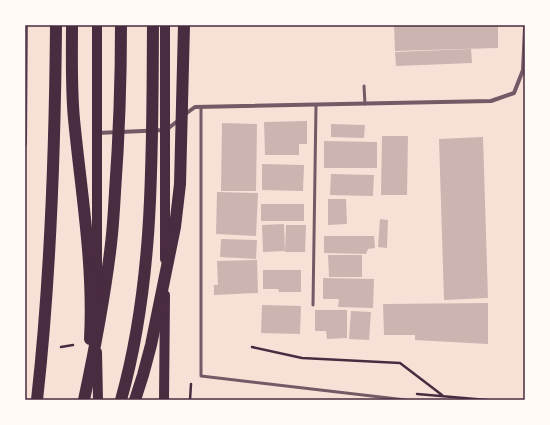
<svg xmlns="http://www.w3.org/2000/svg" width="550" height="425" viewBox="0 0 550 425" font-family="Georgia,serif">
<rect width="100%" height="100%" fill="#f7e1d7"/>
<!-- building -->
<path fill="#ccb4b1" d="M 394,25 L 498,25 L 498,48 L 395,51 Z
M 471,49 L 472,63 L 396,66 L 395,52 Z
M 307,121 L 307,144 L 299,144 L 299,155 L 265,155 L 264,122 Z
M 222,123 L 257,124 L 256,191 L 221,191 Z
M 331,124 L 365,125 L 364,138 L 331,137 Z
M 382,136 L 408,136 L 407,195 L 381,195 Z
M 483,137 L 488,298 L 444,300 L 439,139 Z
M 324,141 L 377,142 L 377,168 L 324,168 Z
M 262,164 L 304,165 L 303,191 L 262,190 Z
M 331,174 L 374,175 L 373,196 L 330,195 Z
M 217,192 L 258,193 L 256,236 L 216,234 Z
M 328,199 L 346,199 L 347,224 L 328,225 Z
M 261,204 L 304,204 L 304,221 L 261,221 Z
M 380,219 L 388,220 L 387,248 L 378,247 Z
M 284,224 L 285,251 L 263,252 L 262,225 Z
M 286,225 L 306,225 L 305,252 L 285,252 Z
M 324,236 L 374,236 L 375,248 L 368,249 L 366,254 L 324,253 Z
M 221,239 L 257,240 L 256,259 L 220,257 Z
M 328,255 L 362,255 L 362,277 L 329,277 Z
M 257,260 L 258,293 L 214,295 L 214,285 L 218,285 L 217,261 Z
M 263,270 L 301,270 L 301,292 L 279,292 L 278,289 L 263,289 Z
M 323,278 L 374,279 L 373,308 L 338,307 L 339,299 L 323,299 Z
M 488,303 L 488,344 L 415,340 L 415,335 L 384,335 L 383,304 Z
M 262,305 L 301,306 L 300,334 L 261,333 Z
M 315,310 L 347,310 L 347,338 L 327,339 L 326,331 L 315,331 Z
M 351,311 L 371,312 L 369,340 L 349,339 Z"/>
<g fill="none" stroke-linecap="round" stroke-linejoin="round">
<!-- path -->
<path stroke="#4a2c40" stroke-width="2.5" d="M 25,278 L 25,280
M 61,347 L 73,345
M 252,347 L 302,358 L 400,363 L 442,395
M 417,394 L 487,400
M 190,400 L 191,384"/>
<!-- service -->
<path stroke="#755966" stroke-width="3" d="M 364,86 L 365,104
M 201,107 L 201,376 L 406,400
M 313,305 L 316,105"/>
<!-- minor -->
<path stroke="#755966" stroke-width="4" d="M 184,115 L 195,107 L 491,101 L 514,93 L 523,70 L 525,28
M 97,133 L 166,130 L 179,120
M 25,144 L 26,25"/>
<!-- primary -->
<path stroke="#4a2c40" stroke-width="10" d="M 97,25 L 97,312
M 165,259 L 165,25
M 97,352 L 98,400
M 164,400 L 165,295"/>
<!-- motorway -->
<path stroke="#4a2c40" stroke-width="12" d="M 72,25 C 72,56 71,88 74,119 C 81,192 94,265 90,339
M 37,400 C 51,275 55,150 56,25
M 84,400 C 95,348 105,296 111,244 C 113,227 114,210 115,192 C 119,137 121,81 121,25
M 121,400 C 155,279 152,150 153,25
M 135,400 L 143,375 L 151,345 L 175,227 L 180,184 L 184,25"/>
</g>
<!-- border -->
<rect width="550" height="425" fill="none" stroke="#fffaf5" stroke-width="52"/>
<rect x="26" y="26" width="498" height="373" fill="none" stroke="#4a2c40" stroke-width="1.5"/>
</svg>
